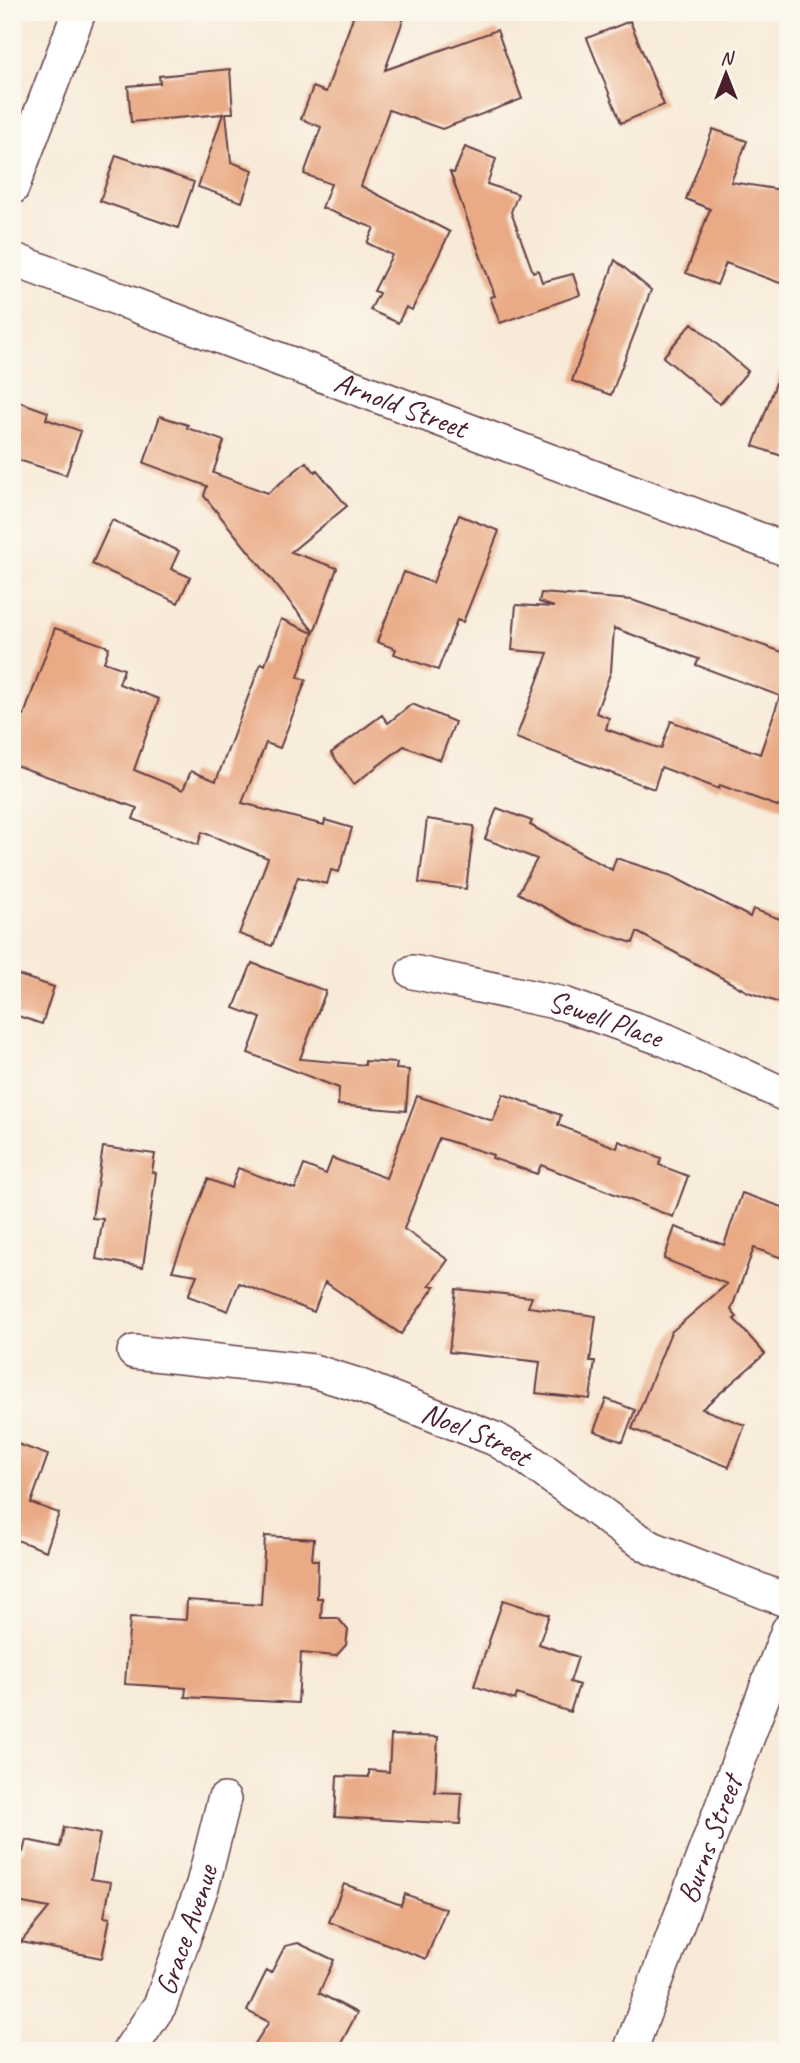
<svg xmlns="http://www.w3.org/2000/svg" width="800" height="2063" viewBox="0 0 800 2063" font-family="Caveat,sans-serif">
<rect width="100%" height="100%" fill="#fbf7ec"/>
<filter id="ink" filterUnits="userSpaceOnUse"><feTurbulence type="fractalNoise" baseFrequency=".0143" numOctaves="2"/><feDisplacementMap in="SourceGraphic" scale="14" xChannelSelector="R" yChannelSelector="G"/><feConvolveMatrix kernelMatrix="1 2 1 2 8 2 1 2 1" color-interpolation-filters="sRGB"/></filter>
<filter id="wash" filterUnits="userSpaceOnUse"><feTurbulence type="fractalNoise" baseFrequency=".00686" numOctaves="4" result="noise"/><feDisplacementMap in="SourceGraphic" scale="28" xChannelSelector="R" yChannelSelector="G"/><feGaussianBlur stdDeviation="1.57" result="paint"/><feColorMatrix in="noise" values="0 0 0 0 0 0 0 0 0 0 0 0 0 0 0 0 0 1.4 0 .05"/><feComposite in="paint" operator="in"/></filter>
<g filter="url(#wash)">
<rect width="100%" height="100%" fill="#f8ead8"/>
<g id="blocks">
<!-- building -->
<path fill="#e9aa85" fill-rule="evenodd" d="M 355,12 L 406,12 L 385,70 L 497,30 L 522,99 L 442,129 L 389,110 L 361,186 L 450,232 L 412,310 L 406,307 L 398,323 L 370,310 L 379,293 L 374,291 L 392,255 L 367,243 L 374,228 L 322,208 L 331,184 L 304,174 L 321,127 L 301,119 L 313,87 L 326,92 Z
M 630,21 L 664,105 L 621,123 L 587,38 Z
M 230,69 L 233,113 L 226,113 L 231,162 L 253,170 L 242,202 L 198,187 L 223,114 L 131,122 L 128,86 L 160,83 L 159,76 Z
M 713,129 L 747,141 L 731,182 L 788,191 L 788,286 L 726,263 L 717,285 L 686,273 L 710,209 L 686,199 Z
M 465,147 L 496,159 L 487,184 L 518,194 L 511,212 L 533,272 L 538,270 L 542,282 L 573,274 L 580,295 L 500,323 L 490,297 L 495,296 L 450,172 L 454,173 Z
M 116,155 L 194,182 L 178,228 L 100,201 Z
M 615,260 L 651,290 L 611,395 L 572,381 Z
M 692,323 L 748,371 L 720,404 L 663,357 Z
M 784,361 L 788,361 L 788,458 L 753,446 Z
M 12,399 L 48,412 L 46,419 L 81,431 L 66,475 L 12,458 Z
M 160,416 L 188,425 L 187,428 L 224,441 L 213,473 L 268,493 L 306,462 L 315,472 L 317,470 L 347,506 L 291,552 L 337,568 L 314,632 L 204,496 L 207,486 L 144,463 Z
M 459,515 L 499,531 L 463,622 L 457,620 L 438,670 L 394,654 L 396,649 L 377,642 L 404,572 L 433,583 Z
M 112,520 L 179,551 L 171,569 L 190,577 L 178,603 L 92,564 Z
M 541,593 L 632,600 L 788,654 L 788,810 L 720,785 L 719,789 L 661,767 L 654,789 L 516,738 L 548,653 L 512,650 L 516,605 L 554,607 L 539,602 ZM 614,628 L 699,659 L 696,665 L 780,696 L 760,754 L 671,721 L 661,749 L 606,729 L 609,718 L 596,713 L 611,671 Z
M 281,619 L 313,633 L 298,677 L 306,680 L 280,748 L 266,743 L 242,803 L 258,807 L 258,808 L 324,825 L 325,820 L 352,828 L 339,872 L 331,870 L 327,884 L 298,877 L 272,946 L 239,934 L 268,858 L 202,832 L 198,845 L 133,819 L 137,808 L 12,764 L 12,737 L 21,714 L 24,715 L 55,628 L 109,647 L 104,662 L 124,669 L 119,684 L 159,699 L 134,770 L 183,790 L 191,771 L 216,781 L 261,663 L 265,665 Z
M 412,704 L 455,722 L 440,760 L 404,746 L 354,784 L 331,753 L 382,715 L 388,723 Z
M 497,808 L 532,821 L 530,825 L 612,870 L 616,858 L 672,876 L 750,917 L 753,909 L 788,922 L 788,1006 L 748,992 L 637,932 L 633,943 L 579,926 L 518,893 L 537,859 L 485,839 Z
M 427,819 L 474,826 L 466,889 L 419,883 Z
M 252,963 L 326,991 L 300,1059 L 365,1065 L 365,1061 L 397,1063 L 396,1069 L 409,1070 L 406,1111 L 338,1105 L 339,1088 L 248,1053 L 261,1018 L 234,1008 Z
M 12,973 L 54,987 L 42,1024 L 12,1014 Z
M 503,1094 L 561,1115 L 558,1125 L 617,1148 L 619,1141 L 661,1158 L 659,1165 L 688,1176 L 673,1217 L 541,1165 L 537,1174 L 492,1158 L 493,1155 L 439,1138 L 404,1229 L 448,1260 L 429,1286 L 435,1286 L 401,1334 L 325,1282 L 314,1312 L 239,1283 L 228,1311 L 188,1296 L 197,1275 L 172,1271 L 208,1179 L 231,1188 L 238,1168 L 295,1189 L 304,1165 L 326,1174 L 332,1158 L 386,1178 L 417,1096 L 493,1121 Z
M 103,1147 L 155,1154 L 152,1172 L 156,1173 L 143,1267 L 96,1259 L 103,1219 L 92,1218 Z
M 742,1193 L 788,1209 L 788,1260 L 754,1248 L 731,1310 L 737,1317 L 734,1319 L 765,1354 L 702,1409 L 745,1425 L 729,1467 L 632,1429 L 671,1332 L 727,1284 L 664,1259 L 675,1227 L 724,1245 Z
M 456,1289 L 532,1297 L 528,1307 L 596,1316 L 590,1361 L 595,1361 L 590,1399 L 536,1393 L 540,1362 L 449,1352 Z
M 606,1399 L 635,1410 L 623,1442 L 594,1431 Z
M 12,1442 L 48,1455 L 31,1503 L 59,1513 L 46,1551 L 17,1540 L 16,1544 L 12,1544 Z
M 265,1536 L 314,1539 L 312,1560 L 318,1560 L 317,1598 L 322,1598 L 321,1618 L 338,1618 L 348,1630 L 346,1645 L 336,1656 L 301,1653 L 298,1703 L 185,1697 L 186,1688 L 125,1684 L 130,1617 L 186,1620 L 187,1600 L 261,1605 Z
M 503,1600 L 549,1615 L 539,1644 L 578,1657 L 570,1682 L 579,1685 L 570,1712 L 517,1694 L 515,1700 L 474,1686 Z
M 391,1735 L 438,1737 L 435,1792 L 462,1793 L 460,1824 L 335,1817 L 337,1776 L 369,1777 L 369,1770 L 389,1772 Z
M 64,1827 L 100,1834 L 91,1879 L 111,1882 L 104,1917 L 110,1918 L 102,1958 L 21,1942 L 49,1908 L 12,1901 L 12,1850 L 23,1852 L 26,1840 L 60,1847 Z
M 344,1884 L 401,1905 L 405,1894 L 446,1909 L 426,1959 L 329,1922 Z
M 298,1943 L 334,1960 L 319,1993 L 357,2013 L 337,2051 L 250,2051 L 269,2022 L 247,2011 L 267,1970 L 271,1973 L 285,1946 Z"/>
</g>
</g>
<g filter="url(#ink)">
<use href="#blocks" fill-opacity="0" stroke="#643d45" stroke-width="2"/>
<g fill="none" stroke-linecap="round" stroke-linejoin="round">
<defs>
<g id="street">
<path d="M 12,188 L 79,12"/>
<path id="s1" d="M 12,259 L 788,550"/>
<path id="s2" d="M 413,972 L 564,1004 L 666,1040 L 788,1096"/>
<path id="s3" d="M 134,1352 L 313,1371 L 358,1385 L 495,1439 L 522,1455 L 629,1534 L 652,1548 L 788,1601"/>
<path id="s4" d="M 129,2051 L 160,2005 L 203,1884 L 224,1800"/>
<path id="s5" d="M 630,2051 L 788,1630"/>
</g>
</defs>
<!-- street casing -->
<use href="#street" stroke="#643d45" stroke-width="36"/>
<!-- street -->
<use href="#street" stroke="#fff" stroke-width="33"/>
</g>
</g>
<g text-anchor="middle" stroke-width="5" stroke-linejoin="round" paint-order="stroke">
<!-- street labels -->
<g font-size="30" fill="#4a1f2b" stroke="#fbf7ec">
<text dy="10" stroke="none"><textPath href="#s1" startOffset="415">Arnold Street</textPath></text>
<text dy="10" stroke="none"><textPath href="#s2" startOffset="198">Sewell Place</textPath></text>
<text dy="10" stroke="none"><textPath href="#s3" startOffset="355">Noel Street</textPath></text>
<text dy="10" stroke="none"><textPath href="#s5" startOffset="226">Burns Street</textPath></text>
<text dy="10" stroke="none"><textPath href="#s4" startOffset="135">Grace Avenue</textPath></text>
</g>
</g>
<!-- margin -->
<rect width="800" height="2063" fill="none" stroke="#fbf7ec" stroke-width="42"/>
<!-- north arrow -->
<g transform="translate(726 74)" stroke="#fbf7ec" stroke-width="5" paint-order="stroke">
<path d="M0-5L12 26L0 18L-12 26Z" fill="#4a1f2b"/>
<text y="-10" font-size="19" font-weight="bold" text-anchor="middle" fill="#4a1f2b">N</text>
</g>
</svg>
